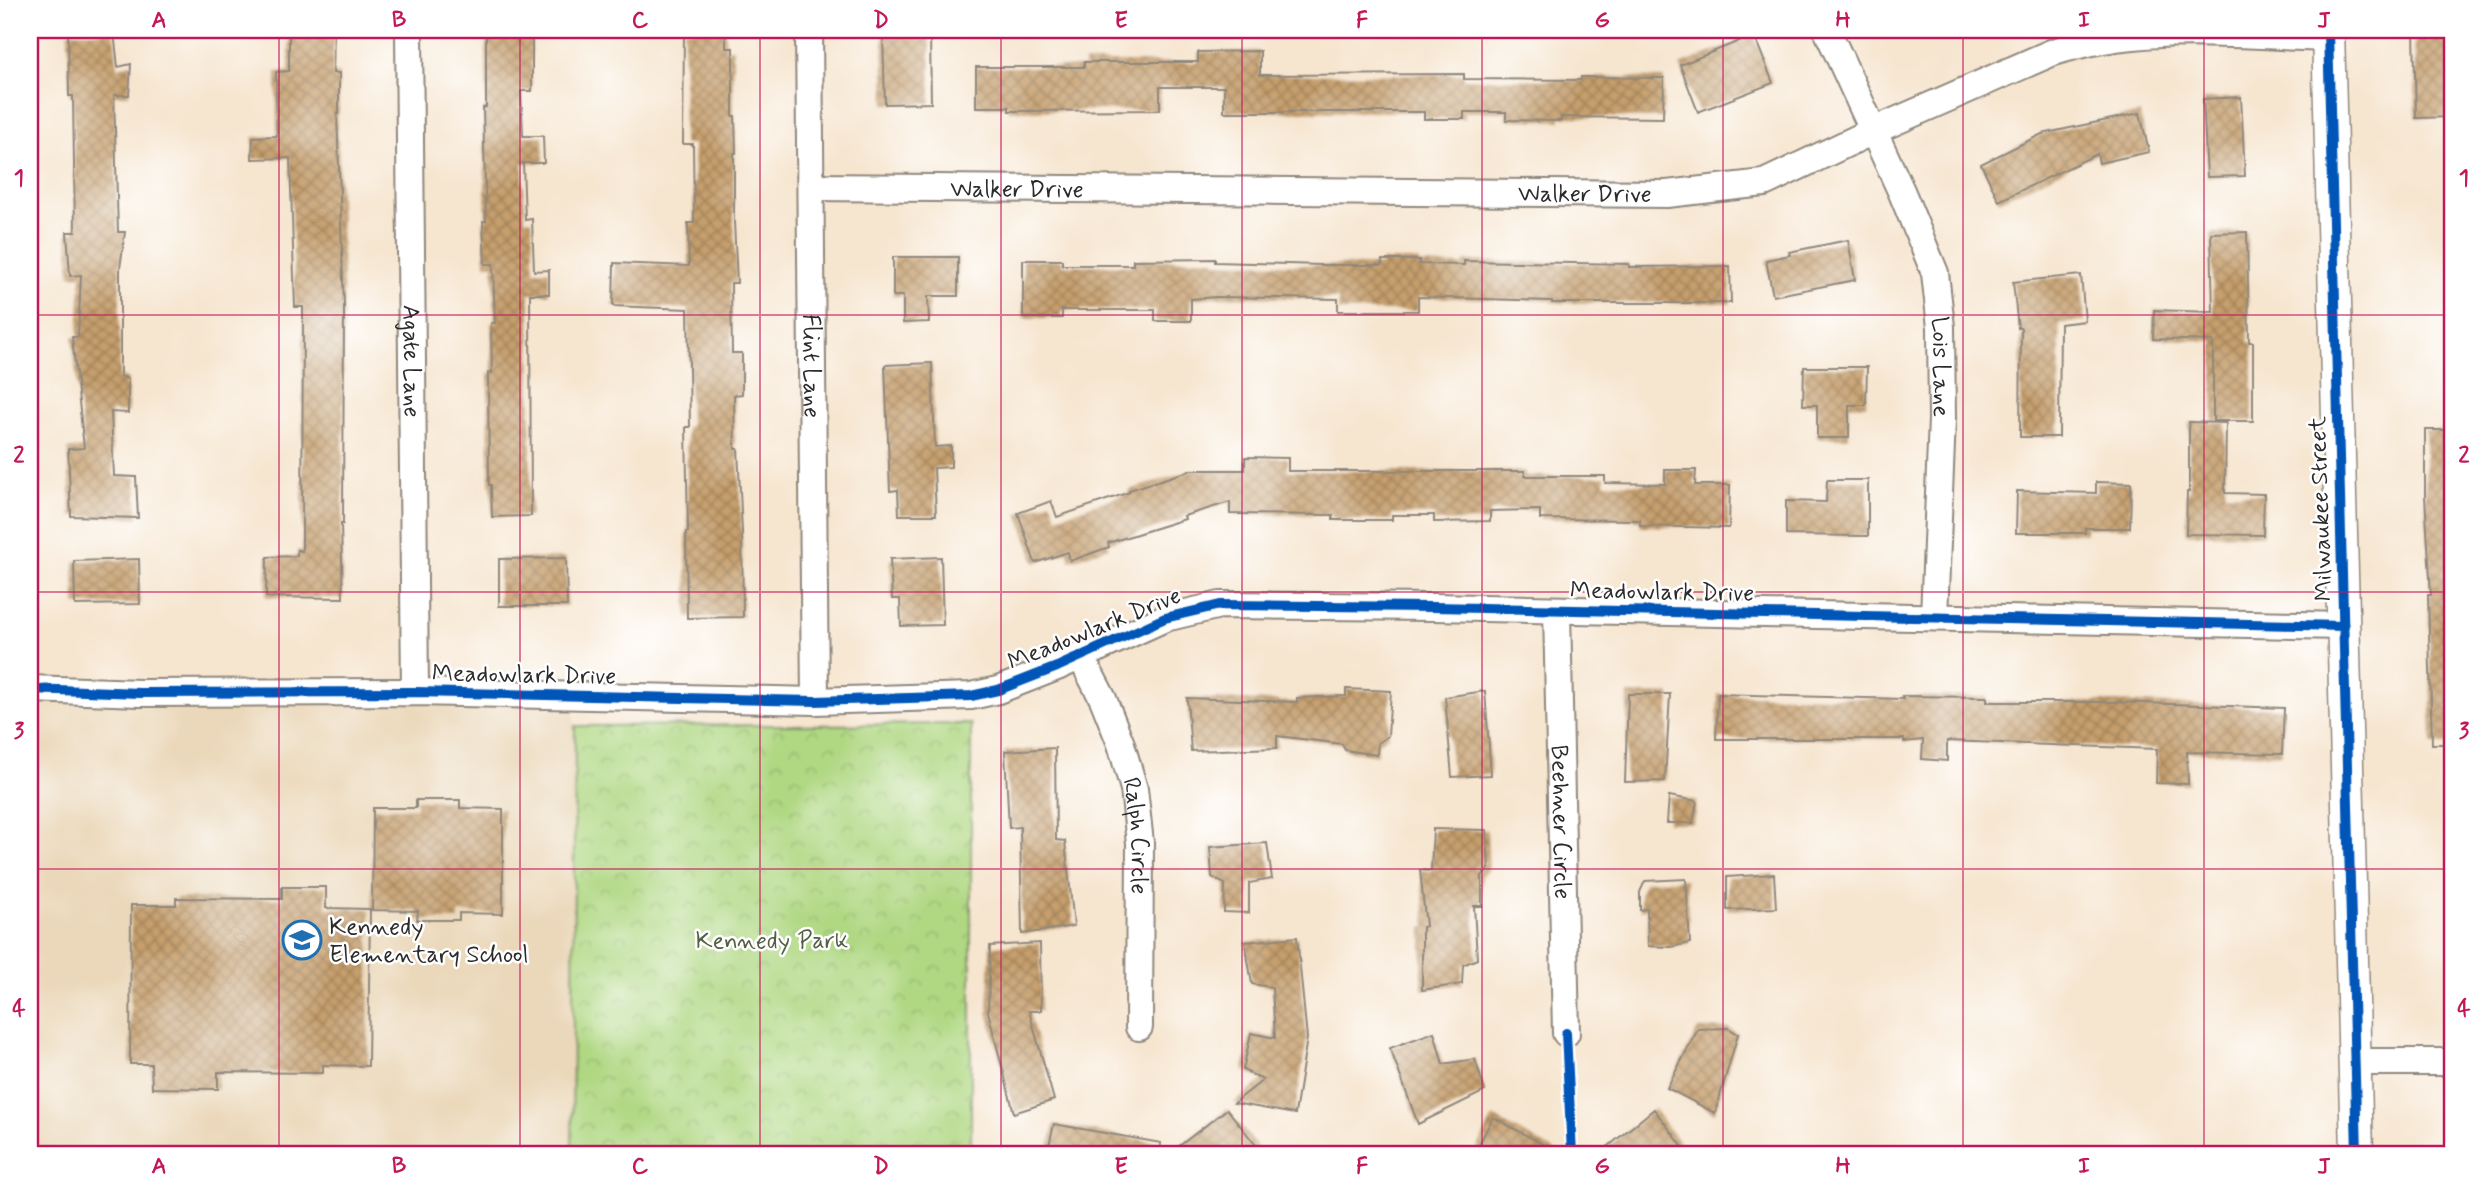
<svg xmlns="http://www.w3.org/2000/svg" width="2483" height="1184" viewBox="0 0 2483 1184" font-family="Mynerve,sans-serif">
<defs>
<pattern id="park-crowns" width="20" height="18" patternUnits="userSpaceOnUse" patternTransform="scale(1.75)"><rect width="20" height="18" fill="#b0d883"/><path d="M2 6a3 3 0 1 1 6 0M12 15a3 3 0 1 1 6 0" fill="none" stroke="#98ba71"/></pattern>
<pattern id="building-cross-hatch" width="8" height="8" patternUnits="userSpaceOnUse" patternTransform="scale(1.75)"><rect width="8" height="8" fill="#c69f6d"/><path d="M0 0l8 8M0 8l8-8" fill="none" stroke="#a1825a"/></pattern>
</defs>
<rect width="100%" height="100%" fill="#fff"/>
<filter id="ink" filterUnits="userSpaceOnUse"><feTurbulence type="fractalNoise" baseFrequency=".0143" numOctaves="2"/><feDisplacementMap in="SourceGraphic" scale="14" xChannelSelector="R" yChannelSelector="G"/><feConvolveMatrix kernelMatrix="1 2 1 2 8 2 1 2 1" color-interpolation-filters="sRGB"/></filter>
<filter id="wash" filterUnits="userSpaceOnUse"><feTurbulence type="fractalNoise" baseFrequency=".00686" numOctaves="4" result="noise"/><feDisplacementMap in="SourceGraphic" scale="28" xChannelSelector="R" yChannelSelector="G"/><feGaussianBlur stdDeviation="1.57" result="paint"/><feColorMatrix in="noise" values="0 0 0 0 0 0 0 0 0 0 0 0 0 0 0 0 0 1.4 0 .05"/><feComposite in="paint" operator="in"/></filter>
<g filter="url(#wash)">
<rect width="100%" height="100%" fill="#f6e5cf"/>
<!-- built -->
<path fill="#ebd8ba" d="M 30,688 L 572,696 L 575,726 L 572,1154 L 30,1154 Z"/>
<!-- park -->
<path fill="url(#park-crowns)" stroke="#6e8257" stroke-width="2" d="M 971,724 L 971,1154 L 572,1154 L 575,726 Z"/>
<g id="blocks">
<!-- building -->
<path fill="url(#building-cross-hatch)" d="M 289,30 L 334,30 L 333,73 L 339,73 L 339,114 L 337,113 L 344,306 L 343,524 L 341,524 L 343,598 L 266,597 L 267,557 L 297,556 L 297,550 L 302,551 L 303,307 L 295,307 L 290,158 L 252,159 L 253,137 L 277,136 L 276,72 L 289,71 Z
M 486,30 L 532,30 L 532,91 L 521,91 L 523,136 L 543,136 L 544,163 L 523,163 L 525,220 L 532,219 L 534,271 L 549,270 L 549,294 L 530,294 L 531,516 L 492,517 L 491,485 L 489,485 L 488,373 L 492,373 L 491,323 L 495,323 L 493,264 L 485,264 L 483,221 L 486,221 L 483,108 L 486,107 Z
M 684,30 L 726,30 L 726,48 L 733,48 L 733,116 L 735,116 L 736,153 L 734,153 L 734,222 L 737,283 L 731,283 L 732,353 L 742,353 L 742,394 L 734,395 L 735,449 L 738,449 L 742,532 L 743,617 L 687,618 L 686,532 L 688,532 L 686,427 L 690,427 L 688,309 L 613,306 L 614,263 L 689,266 L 688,223 L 694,223 L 693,144 L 683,144 Z
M 2414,30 L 2453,30 L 2453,117 L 2416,118 Z
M 68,32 L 114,32 L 118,67 L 131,64 L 129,95 L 114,95 L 118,232 L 125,232 L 120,268 L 120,376 L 128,379 L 128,413 L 111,412 L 114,476 L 136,477 L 138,518 L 71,516 L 68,449 L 84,448 L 72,337 L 78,337 L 81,275 L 70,276 L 67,232 L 75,232 L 73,96 L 69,96 Z
M 930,33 L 931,103 L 885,104 L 883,34 Z
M 1754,35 L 1773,83 L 1698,112 L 1680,65 Z
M 1260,51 L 1260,75 L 1464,74 L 1464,79 L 1581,80 L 1581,77 L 1664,78 L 1663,118 L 1561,117 L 1561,121 L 1506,120 L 1506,112 L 1464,112 L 1464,119 L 1424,119 L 1424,112 L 1224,112 L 1224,87 L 1160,87 L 1160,110 L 1009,111 L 1009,107 L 976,107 L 976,67 L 1084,67 L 1084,62 L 1198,62 L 1198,52 Z
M 2241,97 L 2245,176 L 2207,177 L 2203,99 Z
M 2140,113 L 2149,152 L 2099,163 L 2097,154 L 1999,201 L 1981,164 L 2042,134 Z
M 2247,232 L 2249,342 L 2253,342 L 2253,421 L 2213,421 L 2213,341 L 2153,339 L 2154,310 L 2213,312 L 2211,233 Z
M 1848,240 L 1855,280 L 1773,296 L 1766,260 L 1790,255 L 1789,252 Z
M 893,257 L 958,257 L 958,296 L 928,296 L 929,322 L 903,323 L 903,296 L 893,296 Z
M 1215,259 L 1215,262 L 1321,265 L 1382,265 L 1382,260 L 1419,260 L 1419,264 L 1464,265 L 1464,261 L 1629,264 L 1629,267 L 1730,266 L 1731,303 L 1552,303 L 1552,301 L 1418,297 L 1418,311 L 1338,311 L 1338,299 L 1216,297 L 1191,299 L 1191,321 L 1155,321 L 1155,310 L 1062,310 L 1062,318 L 1023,318 L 1023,260 L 1062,260 L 1062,265 L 1133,265 L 1133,260 Z
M 2081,275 L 2085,321 L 2060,324 L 2059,437 L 2020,437 L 2021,328 L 2018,328 L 2013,282 Z
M 932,363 L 935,447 L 951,446 L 951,467 L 934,468 L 936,515 L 899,515 L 898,490 L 890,491 L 885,365 Z
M 1804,367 L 1867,367 L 1866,405 L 1849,405 L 1849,438 L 1817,438 L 1817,405 L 1803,405 Z
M 2189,422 L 2226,423 L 2225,493 L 2264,494 L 2263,535 L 2186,534 L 2187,492 L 2189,492 Z
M 2425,430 L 2453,430 L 2453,744 L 2432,744 L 2428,595 L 2431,595 L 2425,496 Z
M 1245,457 L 1288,458 L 1288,471 L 1525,471 L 1525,476 L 1605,476 L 1605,483 L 1665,484 L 1665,470 L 1696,470 L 1695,485 L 1730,485 L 1729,528 L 1640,526 L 1640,520 L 1540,519 L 1540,510 L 1490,511 L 1490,521 L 1434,522 L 1434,515 L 1392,515 L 1392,520 L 1333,520 L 1333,515 L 1230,514 L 1230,502 L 1184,516 L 1185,519 L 1108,543 L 1109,547 L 1070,561 L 1068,552 L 1035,563 L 1018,513 L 1051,501 L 1057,517 L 1130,492 L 1129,490 L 1192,470 L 1245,470 Z
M 1827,480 L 1868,480 L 1868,536 L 1786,535 L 1786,501 L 1826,502 Z
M 2096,482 L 2131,483 L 2130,528 L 2085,528 L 2085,533 L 2016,533 L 2017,491 L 2096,493 Z
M 941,557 L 943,625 L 901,626 L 900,599 L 892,599 L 890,559 Z
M 566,558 L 567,606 L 499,606 L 499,559 Z
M 139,559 L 140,604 L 75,605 L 74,561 Z
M 1346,689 L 1391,691 L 1388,736 L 1378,743 L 1377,755 L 1345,750 L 1342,744 L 1277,736 L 1277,748 L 1191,751 L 1187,698 L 1297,702 L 1297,698 L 1346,696 Z
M 1485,691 L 1491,775 L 1452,777 L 1445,697 Z
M 1628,694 L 1670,694 L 1665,781 L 1625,782 Z
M 1718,694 L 1903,699 L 1902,696 L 1987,697 L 1987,702 L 2114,702 L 2284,708 L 2282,754 L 2187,752 L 2188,784 L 2156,783 L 2157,749 L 1947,741 L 1947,761 L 1922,759 L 1923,740 L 1904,742 L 1904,739 L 1716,739 Z
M 1055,748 L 1056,840 L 1065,841 L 1074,926 L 1022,934 L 1020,827 L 1009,828 L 1005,751 Z
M 1669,796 L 1697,801 L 1693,823 L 1667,823 Z
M 416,800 L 460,800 L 460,808 L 503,809 L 503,914 L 459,913 L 459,920 L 417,920 L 418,911 L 372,910 L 373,808 L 416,808 Z
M 1433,829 L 1487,830 L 1489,869 L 1482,876 L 1482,906 L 1474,906 L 1477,959 L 1463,965 L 1462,984 L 1422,990 L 1422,927 L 1426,926 L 1420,870 L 1431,871 Z
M 1267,843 L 1272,879 L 1249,883 L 1249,913 L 1224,912 L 1225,884 L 1212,877 L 1210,847 Z
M 1774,874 L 1776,908 L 1727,910 L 1727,877 Z
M 1686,879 L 1690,943 L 1671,947 L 1648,946 L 1647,909 L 1640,910 L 1640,892 L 1645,881 Z
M 282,887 L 326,887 L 326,908 L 370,909 L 368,1066 L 323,1065 L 323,1073 L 218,1072 L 218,1089 L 152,1088 L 151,1064 L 130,1064 L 131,905 L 176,905 L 176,898 L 282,899 Z
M 1297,937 L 1307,1038 L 1295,1114 L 1234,1103 L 1263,1080 L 1243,1070 L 1251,1033 L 1275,1038 L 1272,987 L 1252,984 L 1245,942 Z
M 1040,943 L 1041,1011 L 1029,1011 L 1054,1100 L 1014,1113 L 988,1012 L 990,946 Z
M 1728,1028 L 1738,1034 L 1715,1113 L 1667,1088 L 1698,1029 Z
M 1434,1032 L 1443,1064 L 1475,1059 L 1485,1091 L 1418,1124 L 1390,1048 Z
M 1227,1109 L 1263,1154 L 1169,1154 Z
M 1654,1109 L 1688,1154 L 1599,1154 Z
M 1493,1117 L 1561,1154 L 1474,1154 Z
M 1054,1124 L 1161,1143 L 1160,1154 L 1047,1154 Z"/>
</g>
</g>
<g filter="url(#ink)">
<use href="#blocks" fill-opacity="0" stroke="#90887d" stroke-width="2"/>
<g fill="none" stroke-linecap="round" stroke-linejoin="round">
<defs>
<g id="minor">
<path id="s1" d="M 409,30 L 415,692"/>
<path id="s2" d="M 809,30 L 815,701"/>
<path id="s3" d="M 1827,30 L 1902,193 L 1935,273 L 1941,327 L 1942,419 L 1934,617"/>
<path id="s4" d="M 811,187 L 1667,194 L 1764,183 L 1873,131 L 2051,53 C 2139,23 2237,35 2329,38"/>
<path id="s5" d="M 1557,610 L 1566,1033"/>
<path id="s6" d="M 1080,655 L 1103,699 L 1121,744 L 1134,789 L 1140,843 L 1139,1027"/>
<path d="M 30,689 L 140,693 L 415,692 L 815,701 L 971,696 L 998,690 L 1057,667 L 1165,618 L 1220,605 L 1433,607 L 2344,626"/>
<path d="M 2355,1062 L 2453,1062"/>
</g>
<path id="tertiary" d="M 2328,30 L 2357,1154"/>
</defs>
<!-- minor casing -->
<use href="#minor" stroke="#90887d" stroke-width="30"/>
<!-- tertiary casing -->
<use href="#tertiary" stroke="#90887d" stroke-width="35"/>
<!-- minor -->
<use href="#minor" stroke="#fff" stroke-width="26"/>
<!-- tertiary -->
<use href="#tertiary" stroke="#fff" stroke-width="32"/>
<defs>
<path id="cycleway" d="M 2328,30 L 2357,1154
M 30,689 L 140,693 L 415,692 L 815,701 L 971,696 L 998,690 L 1057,667 L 1165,618 L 1220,605 L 1433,607 L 2344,626
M 1566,1033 L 1572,1154"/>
</defs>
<!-- cycleway casing -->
<use href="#cycleway" stroke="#fff" stroke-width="15"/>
<!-- cycleway -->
<use href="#cycleway" stroke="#0057b8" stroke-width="10"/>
</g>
</g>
<!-- grid -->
<path fill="none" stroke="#c2185b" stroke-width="2" stroke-opacity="0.55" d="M 279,30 L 279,1154M 520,30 L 520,1154M 760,30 L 760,1154M 1001,30 L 1001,1154M 1242,30 L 1242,1154M 1482,30 L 1482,1154M 1723,30 L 1723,1154M 1963,30 L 1963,1154M 2204,30 L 2204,1154M 30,315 L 2453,315M 30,592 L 2453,592M 30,869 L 2453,869"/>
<!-- icons -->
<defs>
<symbol id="school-ring" viewBox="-11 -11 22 22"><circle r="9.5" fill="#fff" stroke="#1f6fb2" stroke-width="1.5"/><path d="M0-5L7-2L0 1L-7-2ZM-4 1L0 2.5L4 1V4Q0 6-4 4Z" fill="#1f6fb2"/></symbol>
</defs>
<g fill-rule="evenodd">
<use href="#school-ring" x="280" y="918" width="44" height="44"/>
</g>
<g text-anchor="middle" stroke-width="5" stroke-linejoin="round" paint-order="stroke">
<!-- street labels -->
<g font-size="24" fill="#2b2b2b" stroke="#fff">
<text dy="8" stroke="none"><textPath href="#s4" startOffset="206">Walker Drive</textPath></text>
<text dy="8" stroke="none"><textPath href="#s4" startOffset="774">Walker Drive</textPath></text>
<text dy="8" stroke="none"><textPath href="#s1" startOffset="331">Agate Lane</textPath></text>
<text dy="8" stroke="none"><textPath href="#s2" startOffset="336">Flint Lane</textPath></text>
<text dy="8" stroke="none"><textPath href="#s3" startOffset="360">Lois Lane</textPath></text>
<text transform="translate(2320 509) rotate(-92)" y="8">Milwaukee Street</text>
<text transform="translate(1662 591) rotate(1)" y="8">Meadowlark Drive</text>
<text transform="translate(1094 628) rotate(-22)" y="8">Meadowlark Drive</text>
<text transform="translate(524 674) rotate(1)" y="8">Meadowlark Drive</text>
<text dy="8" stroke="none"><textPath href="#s5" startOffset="212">Beehner Circle</textPath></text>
<text dy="8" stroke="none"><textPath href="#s6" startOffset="192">Ralph Circle</textPath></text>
</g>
<!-- poi labels -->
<g font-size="24" fill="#2b2b2b" stroke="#fff" text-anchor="start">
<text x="329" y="934">Kennedy<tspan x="329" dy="28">Elementary School</tspan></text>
</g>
<!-- park labels -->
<g font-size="24" fill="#535f45" stroke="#fff">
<text x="772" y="948">Kennedy Park</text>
</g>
</g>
<!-- margin -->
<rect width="2483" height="1184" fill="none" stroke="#fff" stroke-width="77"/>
<rect x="38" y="38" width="2406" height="1108" fill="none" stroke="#c2185b" stroke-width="2.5"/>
<g font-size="23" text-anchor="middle" font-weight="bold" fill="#c2185b">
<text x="159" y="27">A</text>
<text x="399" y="27">B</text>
<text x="640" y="27">C</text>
<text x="881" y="27">D</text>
<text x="1121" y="27">E</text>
<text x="1362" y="27">F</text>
<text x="1602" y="27">G</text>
<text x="1843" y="27">H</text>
<text x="2084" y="27">I</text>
<text x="2324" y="27">J</text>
<text x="19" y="185">1</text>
<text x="2464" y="185">1</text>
<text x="19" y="462">2</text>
<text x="2464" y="462">2</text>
<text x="19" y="738">3</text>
<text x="2464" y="738">3</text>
<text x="19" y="1015">4</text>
<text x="2464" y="1015">4</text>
<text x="159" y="1173">A</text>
<text x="399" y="1173">B</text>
<text x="640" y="1173">C</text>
<text x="881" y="1173">D</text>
<text x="1121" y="1173">E</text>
<text x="1362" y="1173">F</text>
<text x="1602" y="1173">G</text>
<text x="1843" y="1173">H</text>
<text x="2084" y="1173">I</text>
<text x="2324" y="1173">J</text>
</g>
</svg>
